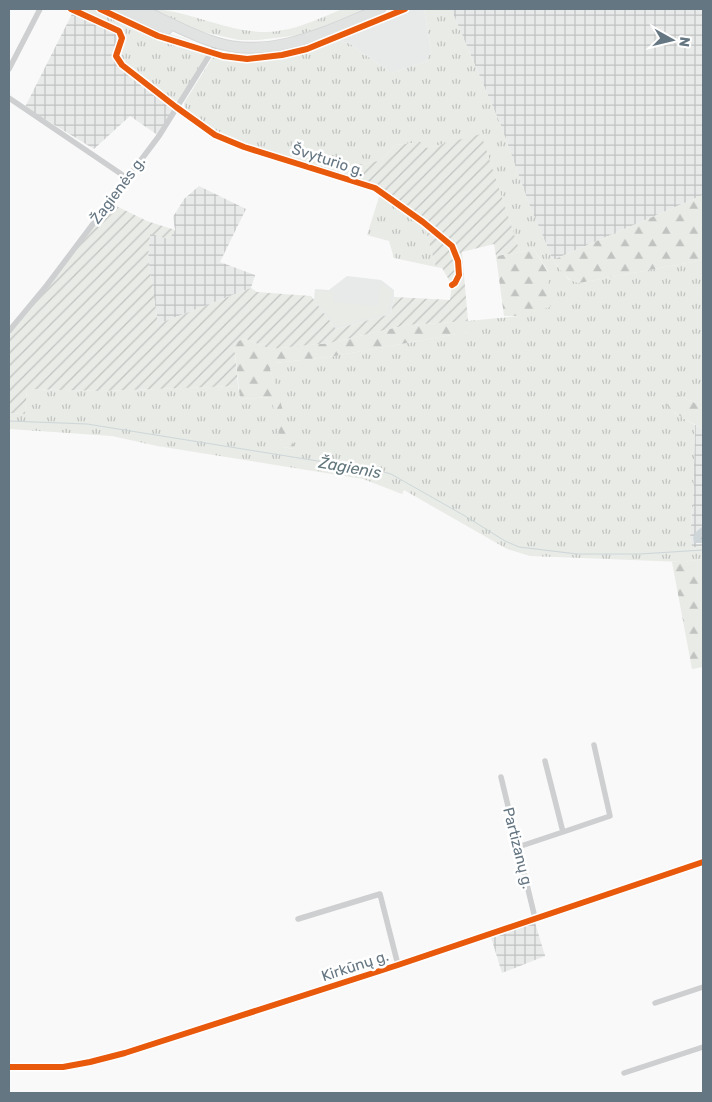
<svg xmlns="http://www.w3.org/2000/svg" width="712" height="1102" viewBox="0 0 712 1102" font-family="Rubik,sans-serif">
<defs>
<pattern id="industrial-grid" width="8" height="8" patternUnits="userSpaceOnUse" patternTransform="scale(1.25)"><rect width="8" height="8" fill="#e8e9e9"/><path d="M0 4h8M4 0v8" fill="none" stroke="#c0c1c2"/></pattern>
<pattern id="grass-tufts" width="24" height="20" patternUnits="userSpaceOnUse" patternTransform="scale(1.25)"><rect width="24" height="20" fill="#e8ebe6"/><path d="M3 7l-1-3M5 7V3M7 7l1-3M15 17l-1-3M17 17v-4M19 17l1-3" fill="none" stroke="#c0c3c0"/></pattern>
<pattern id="forest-firs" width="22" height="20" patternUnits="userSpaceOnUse" patternTransform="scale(1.25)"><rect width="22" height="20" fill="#e8ebe6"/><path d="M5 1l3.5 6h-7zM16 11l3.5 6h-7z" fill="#c0c3c0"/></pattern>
<pattern id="garden-furrows" width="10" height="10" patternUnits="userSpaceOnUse" patternTransform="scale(1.25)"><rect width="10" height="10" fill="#e8ebe6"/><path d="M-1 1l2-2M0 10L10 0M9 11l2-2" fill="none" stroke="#c0c3c0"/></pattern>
<pattern id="water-ripples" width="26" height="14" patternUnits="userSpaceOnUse" patternTransform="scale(1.25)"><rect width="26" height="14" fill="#ced6d9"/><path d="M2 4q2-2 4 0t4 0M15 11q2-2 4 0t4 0" fill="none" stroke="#abb2b5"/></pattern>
</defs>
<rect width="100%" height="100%" fill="#f9f9f9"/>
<!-- built -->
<path fill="#e8e9e9" d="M 398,9 L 424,9 L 431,50 L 427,61 L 391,73 L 350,44 L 330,37 Z
M 347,276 L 381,280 L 394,290 L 394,297 L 391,314 L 336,329 L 314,300 L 315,289 L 329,290 Z"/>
<!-- industrial -->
<path fill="url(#industrial-grid)" d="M 451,9 L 703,9 L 703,195 L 553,260 L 529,204 L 501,126 Z
M 74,10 L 121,33 L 116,56 L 122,65 L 176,107 L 159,136 L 130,116 L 94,149 L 25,107 Z
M 199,186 L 246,209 L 220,262 L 255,275 L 251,288 L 158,324 L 148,258 L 150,233 L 169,239 L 175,230 L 173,217 L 184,199 Z
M 695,425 L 703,429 L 703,526 L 693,538 L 693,540 L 697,544 L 703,543 L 703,546 L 692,548 L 690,537 L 693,505 Z
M 534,919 L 545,956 L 502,973 L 490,934 Z"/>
<!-- grass -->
<path fill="url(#grass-tufts)" d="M 79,9 L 113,9 L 158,30 L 186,39 L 205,48 L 208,54 L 178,101 L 172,101 L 128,65 L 121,57 L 125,33 L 120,28 Z
M 148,9 C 187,9 227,33 268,32 C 287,31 305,25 323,17 C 330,15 337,10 344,9 C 351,7 360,9 367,9 L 300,35 L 258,40 L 239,40 L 185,28 Z
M 424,9 L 451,9 L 501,126 L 529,204 L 553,260 L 568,279 L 579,283 L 703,260 L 703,407 L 679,395 L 671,411 L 695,425 L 693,505 L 690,537 L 692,548 L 703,546 L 703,559 L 683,562 L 530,556 L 507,549 L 404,490 L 402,494 L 363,479 L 157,446 L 112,436 L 9,429 L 9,413 L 25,414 L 27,389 L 101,391 L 238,386 L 240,399 L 272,397 L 282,447 L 294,449 L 270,369 L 274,363 L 329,357 L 468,332 L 468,321 L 519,316 L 548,271 L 533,248 L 520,252 L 481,135 L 427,148 L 414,143 L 395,145 L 385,157 L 378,161 L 345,167 L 342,174 L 250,146 L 223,136 L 210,129 L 185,110 L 184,103 L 214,55 L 218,52 L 262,55 L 291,50 L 330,37 L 350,44 L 391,73 L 427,61 L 431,50 Z
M 378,191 L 423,222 L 436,267 L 394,258 L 389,241 L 367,235 L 379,197 Z"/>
<!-- forest -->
<path fill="url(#forest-firs)" d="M 703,195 L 703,260 L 579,283 C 566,281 561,269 553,260 Z
M 533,248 L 548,272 L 550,307 L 519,316 L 504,316 L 496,256 L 520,252 Z
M 468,321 L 468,332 L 329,357 L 274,363 L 273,367 L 270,369 L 295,449 L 282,447 L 271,397 L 240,399 L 234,345 L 236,341 L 246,339 L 270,349 L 329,343 L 406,325 Z
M 679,395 L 703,407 L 703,429 L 671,411 L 667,405 L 671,399 Z
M 703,559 L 703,667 L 692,669 L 672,562 L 683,562 Z"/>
<!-- park -->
<path fill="#e8ebe6" d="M 381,284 L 392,291 L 388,313 L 337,327 L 315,300 L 316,291 L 334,293 L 333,302 L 378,306 Z"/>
<!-- garden -->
<path fill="url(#garden-furrows)" d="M 481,134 L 520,252 L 496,256 L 494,244 L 462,252 L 468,321 L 406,325 L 329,343 L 270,349 L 246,339 L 236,341 L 234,345 L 238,386 L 101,391 L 27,389 L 25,414 L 9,413 L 9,333 L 110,203 L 147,221 L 175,230 L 169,239 L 150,234 L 148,258 L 158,324 L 251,288 L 257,292 L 311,296 L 336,329 L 391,314 L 394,297 L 450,300 L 452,285 L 442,268 L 436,267 L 423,222 L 375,188 L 337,176 L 342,174 L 345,167 L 378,161 L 385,157 L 395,145 L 414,143 L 417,139 L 427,148 Z"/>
<!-- water -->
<path fill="url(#water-ripples)" d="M 703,526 L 703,543 L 694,543 L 693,538 L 696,532 Z"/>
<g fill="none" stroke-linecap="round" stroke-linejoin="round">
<!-- stream -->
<path stroke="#ced6d9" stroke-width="1" d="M 9,421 L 87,424 L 380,471 L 391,474 L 465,516 L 505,541 L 519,547 L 577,554 L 640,554 L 703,550"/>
<defs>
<path id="highway" d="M 119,9 L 167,29
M 140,9 C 164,20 189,34 214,42 C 271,61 329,30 380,9"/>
</defs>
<!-- highway casing -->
<use href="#highway" stroke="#d5d6d6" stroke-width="12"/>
<!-- street -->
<path stroke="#cecfd0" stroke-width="5.5" d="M 71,9 L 119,31 L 122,38 L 116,56 L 122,65 L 176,107 L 215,135 L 244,147 L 375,188 L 423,222 L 452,246 L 458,261 L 459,275 L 455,283 L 452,285
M 9,69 L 40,9
M 9,98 L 127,178
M 9,331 L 47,285 L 159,136 L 217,43
M 501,777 L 535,918
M 563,832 L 610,816 L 594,745
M 518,847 L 563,832 L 545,761
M 298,919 L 380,894 L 398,965
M 655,1003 L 703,987
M 9,1067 L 63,1067 L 90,1062 L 125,1053 L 398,965 L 703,862
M 624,1073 L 703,1047"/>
<!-- highway -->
<use href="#highway" stroke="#e1e2e2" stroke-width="10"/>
<defs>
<path id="cycleway" d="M 71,9 L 119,31 L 122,38 L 116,56 L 122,65 L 176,107 L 215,135 L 244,147 L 375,188 L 423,222 L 452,246 L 458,261 L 459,275 L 455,283 L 452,285
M 100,9 L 158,36 L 223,56 L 247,59 L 282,55 L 307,49 L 405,9
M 9,1067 L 63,1067 L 90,1062 L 125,1053 L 398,965 L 703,862"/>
</defs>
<!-- cycleway casing -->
<use href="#cycleway" stroke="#fff" stroke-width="9"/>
<!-- cycleway -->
<use href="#cycleway" stroke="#e8590c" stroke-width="6"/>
</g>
<g text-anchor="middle" stroke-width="5" stroke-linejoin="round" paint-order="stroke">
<!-- street labels -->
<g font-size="15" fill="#657683" stroke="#fff">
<text transform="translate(328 160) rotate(18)" y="5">Švyturio g.</text>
<text transform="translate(118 190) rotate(-53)" y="5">Žagienės g.</text>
<text transform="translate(518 848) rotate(76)" y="5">Partizanų g.</text>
<text transform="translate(355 966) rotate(-18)" y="5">Kirkūnų g.</text>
</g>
<!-- water labels -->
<g font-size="16" font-style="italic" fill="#60757c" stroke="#fff">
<text transform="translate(350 467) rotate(10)" y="6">Žagienis</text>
</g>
</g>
<!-- border -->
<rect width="712" height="1102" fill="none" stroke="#657683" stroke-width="20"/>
<!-- north arrow -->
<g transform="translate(672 40) rotate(98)" stroke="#ffffff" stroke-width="4" paint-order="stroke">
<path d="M0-4L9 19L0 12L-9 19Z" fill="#657683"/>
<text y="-8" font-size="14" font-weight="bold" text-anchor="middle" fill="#657683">N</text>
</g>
</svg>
